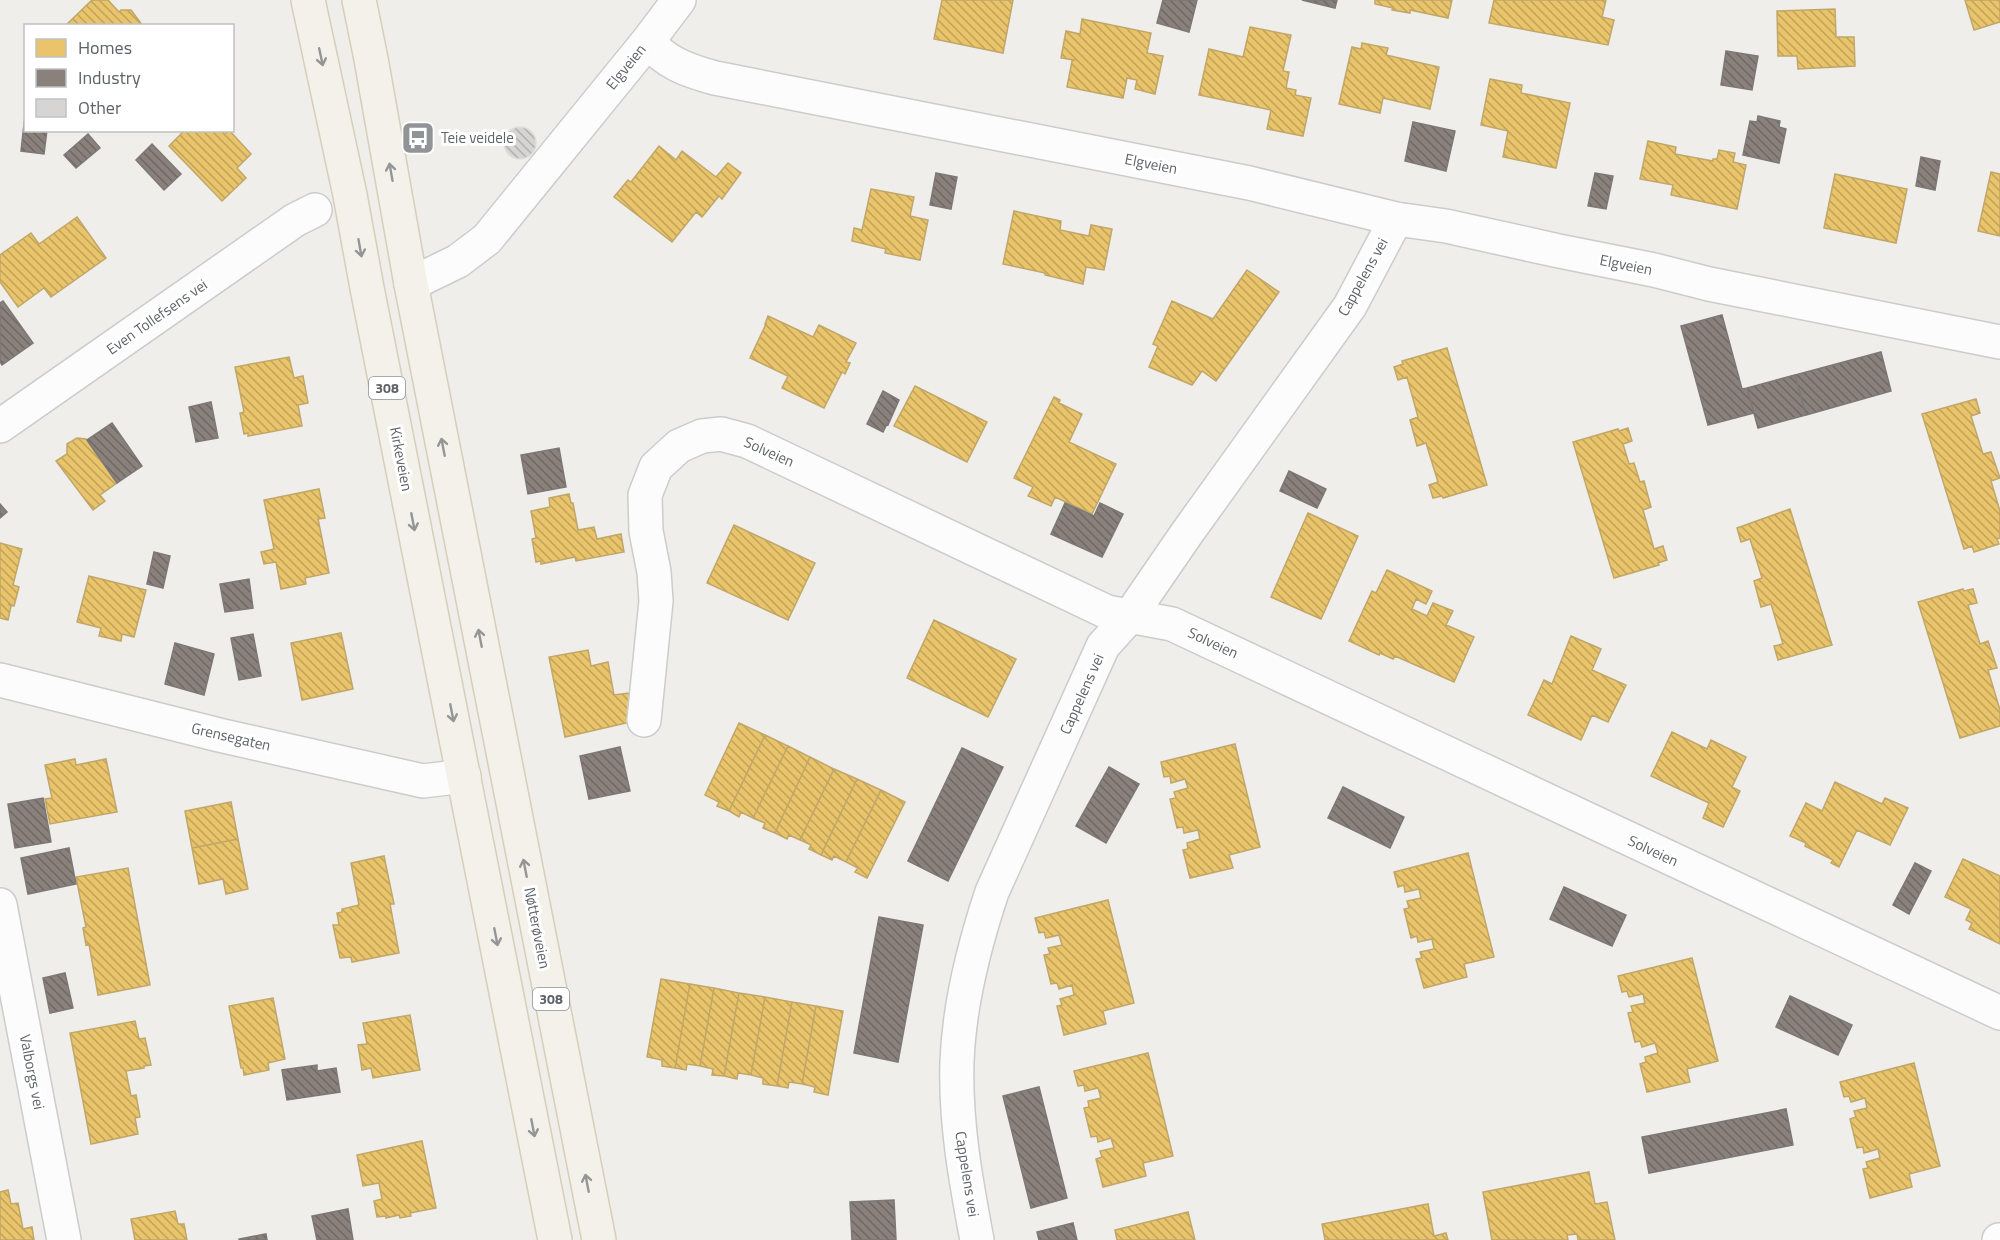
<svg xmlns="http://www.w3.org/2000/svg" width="2000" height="1240" viewBox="0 0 2000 1240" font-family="'Titillium Web',sans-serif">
<defs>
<pattern id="homes-back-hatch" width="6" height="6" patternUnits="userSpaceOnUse" patternTransform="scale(1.5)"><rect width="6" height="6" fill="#e9c46a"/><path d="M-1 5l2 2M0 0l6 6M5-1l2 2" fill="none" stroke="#c0a35b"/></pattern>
<pattern id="industry-back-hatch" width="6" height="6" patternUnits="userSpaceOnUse" patternTransform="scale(1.5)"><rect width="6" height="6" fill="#8a817c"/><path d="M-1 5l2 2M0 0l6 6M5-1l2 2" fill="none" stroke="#6e6865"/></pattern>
<pattern id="building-back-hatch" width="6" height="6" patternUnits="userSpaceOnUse" patternTransform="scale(1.5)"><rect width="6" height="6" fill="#d6d5d3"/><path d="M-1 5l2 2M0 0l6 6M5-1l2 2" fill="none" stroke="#b1b0af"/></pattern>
</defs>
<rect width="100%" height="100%" fill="#efeeea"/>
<!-- homes -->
<path fill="url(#homes-back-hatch)" stroke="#c0a769" stroke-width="1.5" d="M 92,0 L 108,0 L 119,12 L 121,10 L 131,10 L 143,26 L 65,26 Z
M 942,0 L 1013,0 L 1003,53 L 934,39 Z
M 1375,0 L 1452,0 L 1448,18 L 1410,10 L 1410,13 L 1392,10 L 1393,8 L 1375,4 Z
M 1494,0 L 1606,0 L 1602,17 L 1614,20 L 1608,45 L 1489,23 Z
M 1965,0 L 2000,0 L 2000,22 L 1974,30 Z
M 1835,9 L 1836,37 L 1854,37 L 1855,66 L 1798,69 L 1797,56 L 1778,56 L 1777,11 Z
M 1082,19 L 1151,33 L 1147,53 L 1163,56 L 1155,94 L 1135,89 L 1137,80 L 1127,78 L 1123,98 L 1067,87 L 1072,61 L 1074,60 L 1061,58 L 1066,31 L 1080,34 Z
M 1250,27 L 1291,35 L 1283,71 L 1289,72 L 1286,88 L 1296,90 L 1295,95 L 1311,98 L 1303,136 L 1267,129 L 1271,110 L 1199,95 L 1209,49 L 1243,57 Z
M 1362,43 L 1388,48 L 1386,55 L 1439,67 L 1430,109 L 1383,98 L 1380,113 L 1339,104 L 1352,47 L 1361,49 Z
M 1490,79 L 1522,85 L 1521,93 L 1570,103 L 1556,168 L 1503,157 L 1508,131 L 1481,125 Z
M 185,130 L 223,130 L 226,133 L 229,130 L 251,154 L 237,168 L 246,178 L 222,201 L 169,146 Z
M 1648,141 L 1676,147 L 1675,154 L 1713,161 L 1713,159 L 1717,159 L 1719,150 L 1735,153 L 1733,162 L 1746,165 L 1737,209 L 1671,195 L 1673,185 L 1640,179 Z
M 659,146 L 676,160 L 682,151 L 716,177 L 728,163 L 741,173 L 722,199 L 719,196 L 702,217 L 696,212 L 672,242 L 614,197 L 628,180 L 631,182 Z
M 1991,172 L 2000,174 L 2000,236 L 1978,231 Z
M 1835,174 L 1907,189 L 1896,243 L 1824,228 Z
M 871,189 L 914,197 L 910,216 L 928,220 L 920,260 L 885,253 L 886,249 L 852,241 L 854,228 L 862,230 Z
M 1014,211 L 1061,221 L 1060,230 L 1089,236 L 1091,225 L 1112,229 L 1104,270 L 1086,267 L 1083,284 L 1045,275 L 1045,273 L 1003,264 Z
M 77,217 L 106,258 L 51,297 L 44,288 L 18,307 L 0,282 L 0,255 L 31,233 L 39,244 Z
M 1247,270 L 1279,292 L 1216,381 L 1202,371 L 1192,385 L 1149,367 L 1158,346 L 1153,344 L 1172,301 L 1213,319 Z
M 768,316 L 813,337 L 819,325 L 856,343 L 846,362 L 850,363 L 845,374 L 842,372 L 824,408 L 782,388 L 788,376 L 750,358 L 766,324 L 765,324 Z
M 1447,348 L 1487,485 L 1443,498 L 1442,496 L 1433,498 L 1429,485 L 1438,482 L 1426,443 L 1417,446 L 1410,420 L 1418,417 L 1407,377 L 1398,380 L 1394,367 L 1403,364 L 1402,361 Z
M 289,357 L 294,378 L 303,376 L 308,403 L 298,405 L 302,426 L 248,436 L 248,433 L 244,434 L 240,413 L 244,412 L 235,367 Z
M 915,386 L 987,422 L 967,462 L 894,426 Z
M 1054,397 L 1060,400 L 1059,403 L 1082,414 L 1069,442 L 1116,464 L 1092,514 L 1055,497 L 1051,506 L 1028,496 L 1033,487 L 1014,478 Z
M 1976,399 L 1980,413 L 1971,416 L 1983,454 L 1991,452 L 2000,478 L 1991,481 L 2000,511 L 2000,538 L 1997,539 L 1999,544 L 1974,552 L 1972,546 L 1964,549 L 1922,414 Z
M 1628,428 L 1632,441 L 1623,444 L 1629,464 L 1634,463 L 1640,482 L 1644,481 L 1651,507 L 1643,510 L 1654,549 L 1663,546 L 1667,560 L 1658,563 L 1659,565 L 1614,578 L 1573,442 L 1618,429 L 1619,431 Z
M 77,438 L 86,439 L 117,483 L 100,495 L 105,501 L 93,510 L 56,461 L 67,454 L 67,444 Z
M 319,489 L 325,518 L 318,519 L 329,573 L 305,578 L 306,584 L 281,589 L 276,562 L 264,564 L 261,552 L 274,549 L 264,500 Z
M 569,494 L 571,503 L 573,503 L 578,530 L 594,527 L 597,539 L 621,534 L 624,552 L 576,561 L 575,557 L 541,564 L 541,561 L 536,562 L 532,539 L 536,538 L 531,511 L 550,507 L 549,498 Z
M 1790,509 L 1832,645 L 1778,660 L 1774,646 L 1783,644 L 1771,604 L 1761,607 L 1754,581 L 1762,578 L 1750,539 L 1741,542 L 1737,528 Z
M 1308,513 L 1358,536 L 1321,619 L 1271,597 Z
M 734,525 L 815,563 L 788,620 L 707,583 Z
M 0,543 L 22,549 L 13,585 L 19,587 L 14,606 L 8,604 L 11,606 L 8,620 L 0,618 Z
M 1387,570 L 1432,591 L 1426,604 L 1416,599 L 1412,609 L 1427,616 L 1433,603 L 1453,611 L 1446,625 L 1474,637 L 1454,682 L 1395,656 L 1393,659 L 1380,653 L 1379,655 L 1349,641 L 1372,591 L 1376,593 Z
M 89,576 L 146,590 L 134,637 L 122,634 L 121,641 L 99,636 L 101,628 L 77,622 Z
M 1963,589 L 1964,591 L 1973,589 L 1977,603 L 1968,605 L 1980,644 L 1988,641 L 1997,668 L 1988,670 L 2000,710 L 2000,726 L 1960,738 L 1918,602 Z
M 934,620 L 1016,659 L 988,717 L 907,678 Z
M 341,633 L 353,689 L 302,700 L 291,643 Z
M 1571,636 L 1601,649 L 1592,670 L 1626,685 L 1608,722 L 1592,715 L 1581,740 L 1528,715 L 1544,680 L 1552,684 Z
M 588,650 L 591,666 L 608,662 L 614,695 L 629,693 L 635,721 L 565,737 L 549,657 Z
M 739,723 L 765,735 L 729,811 L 717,806 L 719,802 L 705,795 Z
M 1672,732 L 1707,749 L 1711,740 L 1746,757 L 1732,787 L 1740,791 L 1723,827 L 1703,818 L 1709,803 L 1651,776 Z
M 765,735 L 788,746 L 753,818 L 741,812 L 739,817 L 729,811 Z
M 1235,744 L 1260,847 L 1229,855 L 1233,868 L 1190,878 L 1183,850 L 1188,849 L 1187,843 L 1200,839 L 1198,830 L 1184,833 L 1183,827 L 1177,828 L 1170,799 L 1176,798 L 1174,792 L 1188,788 L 1185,779 L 1171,783 L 1170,776 L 1164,777 L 1161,762 Z
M 788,746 L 810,757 L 775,833 L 763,828 L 765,823 L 753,818 Z
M 810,757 L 834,769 L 800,840 L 789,835 L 787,839 L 775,833 Z
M 75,759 L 76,765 L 106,759 L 117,812 L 50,824 L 45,799 L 52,798 L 45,765 Z
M 834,769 L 857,779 L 821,855 L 809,849 L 811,845 L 800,840 Z
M 857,779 L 881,790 L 846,862 L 834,856 L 832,860 L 821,855 Z
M 1835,782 L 1882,804 L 1885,798 L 1908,808 L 1890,845 L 1857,830 L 1839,867 L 1831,863 L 1833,860 L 1805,846 L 1806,843 L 1790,836 L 1806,803 L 1822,811 Z
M 881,790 L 905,802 L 867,878 L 855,872 L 858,868 L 846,862 Z
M 231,802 L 238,839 L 192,848 L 185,811 Z
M 238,839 L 248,889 L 226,894 L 223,879 L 199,884 L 192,848 Z
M 1468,853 L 1494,957 L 1464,964 L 1467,977 L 1424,988 L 1416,959 L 1422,958 L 1420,952 L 1434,949 L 1432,939 L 1418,942 L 1417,936 L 1411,938 L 1404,909 L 1409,908 L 1407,901 L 1421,898 L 1419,889 L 1405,892 L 1404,885 L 1398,887 L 1394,872 Z
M 384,856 L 394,904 L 390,904 L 399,953 L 352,962 L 351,957 L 340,958 L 333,925 L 339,925 L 337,913 L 342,912 L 342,909 L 359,905 L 351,863 Z
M 1963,859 L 2000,876 L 2000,944 L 1969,929 L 1972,923 L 1966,920 L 1971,909 L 1945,897 Z
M 128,868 L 150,985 L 98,995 L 89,944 L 86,945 L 83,928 L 86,927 L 76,877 Z
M 1108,900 L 1134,1003 L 1103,1011 L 1106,1024 L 1064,1035 L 1057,1006 L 1062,1005 L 1060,999 L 1074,995 L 1072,985 L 1059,989 L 1057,983 L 1051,984 L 1044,955 L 1050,954 L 1048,948 L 1062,945 L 1059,935 L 1046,938 L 1044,932 L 1039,933 L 1035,918 Z
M 1692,958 L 1718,1061 L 1687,1069 L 1690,1082 L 1647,1092 L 1640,1064 L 1646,1062 L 1645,1057 L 1658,1053 L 1655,1043 L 1642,1047 L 1640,1041 L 1635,1042 L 1628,1013 L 1633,1012 L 1631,1006 L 1645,1003 L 1643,994 L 1629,997 L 1627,991 L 1622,992 L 1618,976 Z
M 661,979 L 690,984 L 675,1068 L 662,1066 L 662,1060 L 647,1057 Z
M 690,984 L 714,988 L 700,1066 L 687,1064 L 686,1070 L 675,1068 Z
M 714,988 L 739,993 L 724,1076 L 712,1075 L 713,1069 L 700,1066 Z
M 739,993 L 765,997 L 751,1075 L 738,1073 L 737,1079 L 724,1076 Z
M 765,997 L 792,1002 L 777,1086 L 763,1084 L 763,1078 L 751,1075 Z
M 273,998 L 285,1059 L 268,1063 L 269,1070 L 244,1075 L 243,1068 L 241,1068 L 229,1006 Z
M 792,1002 L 816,1006 L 802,1084 L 789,1082 L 788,1088 L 777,1086 Z
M 816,1006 L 843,1011 L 828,1095 L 814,1092 L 815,1087 L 802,1084 Z
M 410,1015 L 420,1070 L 373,1078 L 371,1068 L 362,1070 L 358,1045 L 367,1044 L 363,1023 Z
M 135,1021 L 139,1039 L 145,1038 L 151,1065 L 144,1066 L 144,1068 L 126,1071 L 131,1096 L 136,1095 L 140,1117 L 135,1118 L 138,1134 L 91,1144 L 70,1033 Z
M 1148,1053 L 1173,1156 L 1143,1163 L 1146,1176 L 1103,1187 L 1096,1159 L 1102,1157 L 1100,1151 L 1114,1148 L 1111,1138 L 1098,1142 L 1097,1136 L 1091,1137 L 1084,1108 L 1089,1107 L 1088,1101 L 1101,1098 L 1098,1088 L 1085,1091 L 1084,1085 L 1078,1086 L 1074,1071 Z
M 1914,1063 L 1940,1166 L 1909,1174 L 1912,1187 L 1870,1198 L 1863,1169 L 1868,1168 L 1866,1162 L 1880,1158 L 1878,1149 L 1864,1153 L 1863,1147 L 1857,1148 L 1850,1119 L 1856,1117 L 1854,1111 L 1867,1108 L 1865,1098 L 1851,1102 L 1849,1096 L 1844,1097 L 1840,1082 Z
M 422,1141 L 436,1208 L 410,1213 L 411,1216 L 400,1218 L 399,1215 L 386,1218 L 386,1216 L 377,1217 L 374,1201 L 382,1199 L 379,1183 L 363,1186 L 357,1155 Z
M 1589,1172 L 1595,1204 L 1607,1202 L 1615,1240 L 1578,1240 L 1577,1234 L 1567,1235 L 1568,1240 L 1492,1240 L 1483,1192 Z
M 8,1190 L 11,1204 L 18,1203 L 23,1229 L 32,1227 L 34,1240 L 0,1240 L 0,1192 Z
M 1428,1204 L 1434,1236 L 1446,1233 L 1448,1240 L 1325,1240 L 1322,1224 Z
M 175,1211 L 178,1224 L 184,1224 L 187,1240 L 135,1240 L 131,1219 Z
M 1188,1212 L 1195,1240 L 1117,1240 L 1115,1230 Z"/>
<!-- industry -->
<path fill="url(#industry-back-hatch)" stroke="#7d7876" stroke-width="1.5" d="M 1163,0 L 1197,0 L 1189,32 L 1157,23 Z
M 1302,0 L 1337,0 L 1335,8 Z
M 1726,51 L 1758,56 L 1752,90 L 1721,85 Z
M 25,115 L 26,130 L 47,130 L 44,154 L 21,151 Z
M 1758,116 L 1780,121 L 1779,127 L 1786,129 L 1779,163 L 1743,155 L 1750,121 L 1757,122 Z
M 1413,122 L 1455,131 L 1446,171 L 1405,161 Z
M 88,134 L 100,148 L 76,168 L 64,155 Z
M 152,144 L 181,174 L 164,190 L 136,160 Z
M 1921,157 L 1940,161 L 1935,190 L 1916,186 Z
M 936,173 L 957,177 L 951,209 L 930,205 Z
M 1595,173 L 1613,176 L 1606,209 L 1588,206 Z
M 3,301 L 33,343 L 2,365 L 0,362 L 0,303 Z
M 1722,315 L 1742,389 L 1747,388 L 1754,413 L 1708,425 L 1681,326 Z
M 1881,352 L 1891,391 L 1806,415 L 1795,375 Z
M 1795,375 L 1806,415 L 1758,428 L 1747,388 Z
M 883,391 L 899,400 L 888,425 L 887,424 L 883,432 L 867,424 Z
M 211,402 L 218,438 L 196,442 L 189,407 Z
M 112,423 L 142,466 L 117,483 L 87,440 Z
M 559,448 L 566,487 L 528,494 L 521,455 Z
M 1289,471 L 1326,489 L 1317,508 L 1280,491 Z
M 1065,503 L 1094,516 L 1100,503 L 1123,514 L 1102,557 L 1051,534 Z
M 0,504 L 7,512 L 0,518 Z
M 154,552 L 170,556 L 163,588 L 147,584 Z
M 249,579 L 253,608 L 225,612 L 220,584 Z
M 253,634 L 261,676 L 239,680 L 231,638 Z
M 175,643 L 214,654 L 204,695 L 165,684 Z
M 620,747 L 630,791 L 589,799 L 580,756 Z
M 962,748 L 1003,767 L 948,881 L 908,861 Z
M 1109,767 L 1139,784 L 1106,843 L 1076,826 Z
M 1343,787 L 1404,817 L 1390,848 L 1328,818 Z
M 43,798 L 51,842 L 15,848 L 8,804 Z
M 69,848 L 76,884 L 28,894 L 21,858 Z
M 1915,863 L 1931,871 L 1909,914 L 1893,905 Z
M 1564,887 L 1626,915 L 1612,946 L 1550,919 Z
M 879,917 L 923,925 L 898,1062 L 854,1053 Z
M 65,973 L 73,1008 L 50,1013 L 43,978 Z
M 1790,996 L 1852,1025 L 1838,1055 L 1776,1027 Z
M 317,1065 L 317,1071 L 336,1068 L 340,1092 L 287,1100 L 282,1070 Z
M 1039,1087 L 1067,1198 L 1031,1208 L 1003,1096 Z
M 1786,1109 L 1793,1145 L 1649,1173 L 1642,1137 Z
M 894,1200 L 896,1240 L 852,1240 L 850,1202 Z
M 348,1209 L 353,1240 L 317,1240 L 312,1216 Z
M 1073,1223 L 1077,1240 L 1039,1240 L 1037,1232 Z
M 266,1234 L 267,1240 L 239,1240 L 239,1239 Z"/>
<!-- building -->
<path fill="url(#building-back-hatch)" stroke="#deddd9" stroke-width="1.5" d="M504 143a16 16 0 1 1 32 0a16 16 0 1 1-32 0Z"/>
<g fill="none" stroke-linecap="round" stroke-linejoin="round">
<defs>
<path id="minor" d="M 648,41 L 679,0
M 411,284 L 458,261 L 487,239 L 648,41 C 665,63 689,71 715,78 L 1249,183 L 1396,219 L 1446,226 L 1559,251 L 1654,270 L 1709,284 L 2000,342
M 0,426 L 295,220 L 315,210
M 0,680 L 219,735 L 423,781 L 464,776
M 644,720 L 656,601 L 654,572 L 646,531 L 645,495 L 656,467 L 679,446 L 702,436 L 721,434 L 747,441 L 1107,612 L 1172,624 L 2000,1013
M 0,905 L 64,1240
M 977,1240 C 966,1182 955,1122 957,1062 C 959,1005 974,946 992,892 L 1103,646 L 1130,616 L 1187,533 L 1350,306 L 1396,219
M 1999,1240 L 2000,1240"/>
<path id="primary" d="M 308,0 L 350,195 L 367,288 L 555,1240
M 359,0 L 371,59 L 411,284 L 599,1240"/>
</defs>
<!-- minor casing -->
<use href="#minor" stroke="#cbcccc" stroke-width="36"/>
<!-- primary casing -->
<use href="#primary" stroke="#d6ceb8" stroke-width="36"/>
<!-- minor -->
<use href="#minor" stroke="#fdfcfc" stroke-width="33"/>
<!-- primary -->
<use href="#primary" stroke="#f3f1ea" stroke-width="33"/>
</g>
<!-- one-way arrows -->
<defs><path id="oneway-shaft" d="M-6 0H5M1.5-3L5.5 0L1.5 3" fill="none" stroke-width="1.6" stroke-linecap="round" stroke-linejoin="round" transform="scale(1.5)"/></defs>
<g stroke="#939596">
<use href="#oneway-shaft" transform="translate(321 57) rotate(78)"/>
<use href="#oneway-shaft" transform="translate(391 172) rotate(-100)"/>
<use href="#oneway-shaft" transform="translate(360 248) rotate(80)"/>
<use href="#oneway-shaft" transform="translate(443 447) rotate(-101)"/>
<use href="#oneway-shaft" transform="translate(413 522) rotate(79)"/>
<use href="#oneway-shaft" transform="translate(480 638) rotate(-101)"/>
<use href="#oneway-shaft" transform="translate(452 713) rotate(79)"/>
<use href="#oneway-shaft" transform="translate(525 868) rotate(-101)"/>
<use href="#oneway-shaft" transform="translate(496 937) rotate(79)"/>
<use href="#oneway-shaft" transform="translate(533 1128) rotate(79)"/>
<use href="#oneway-shaft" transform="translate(587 1183) rotate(-101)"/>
</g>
<!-- icons -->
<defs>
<symbol id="bus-square" viewBox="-11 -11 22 22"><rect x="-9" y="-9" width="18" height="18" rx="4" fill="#919496" stroke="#fff"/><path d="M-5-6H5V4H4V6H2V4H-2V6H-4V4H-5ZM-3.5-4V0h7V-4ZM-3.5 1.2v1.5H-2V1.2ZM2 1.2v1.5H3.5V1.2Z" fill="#fff"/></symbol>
</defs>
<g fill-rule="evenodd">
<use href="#bus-square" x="399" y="119" width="38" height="38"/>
</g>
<g text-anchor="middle" stroke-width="6" stroke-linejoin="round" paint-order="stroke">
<!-- shield labels -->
<g fill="#fff" stroke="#8f9295" stroke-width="1.5">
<rect x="369" y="377" width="36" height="22" rx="4.5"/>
<rect x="533" y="988" width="36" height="22" rx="4.5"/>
</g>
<g font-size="14" font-weight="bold" fill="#5f6368">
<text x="387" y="393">308</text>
<text x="551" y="1004">308</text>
</g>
<!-- street labels -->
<g font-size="15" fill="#5f6368" stroke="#fff">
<text transform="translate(626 67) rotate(-51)" y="5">Elgveien</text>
<text transform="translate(1151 164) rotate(11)" y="5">Elgveien</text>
<text transform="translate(1626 265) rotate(11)" y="5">Elgveien</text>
<text transform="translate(1363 277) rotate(-61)" y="5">Cappelens vei</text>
<text transform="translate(157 317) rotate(-35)" y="5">Even Tollefsens vei</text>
<text transform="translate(769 452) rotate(24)" y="5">Solveien</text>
<text transform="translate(401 459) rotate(79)" y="5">Kirkeveien</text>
<text transform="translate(1213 643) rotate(25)" y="5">Solveien</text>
<text transform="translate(1082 694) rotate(-66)" y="5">Cappelens vei</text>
<text transform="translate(231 737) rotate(13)" y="5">Grensegaten</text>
<text transform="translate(1653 851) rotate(25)" y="5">Solveien</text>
<text transform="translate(537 928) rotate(79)" y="5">Nøtterøveien</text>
<text transform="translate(32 1072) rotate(79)" y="5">Valborgs vei</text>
<text transform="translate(967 1174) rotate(81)" y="5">Cappelens vei</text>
</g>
<!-- poi labels -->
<g font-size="15" fill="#5f6368" stroke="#fff" text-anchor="start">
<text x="441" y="143">Teie veidele</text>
</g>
</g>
<!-- legend -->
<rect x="24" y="24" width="210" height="108" fill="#ffffff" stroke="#bfc1c3" stroke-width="1.5"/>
<rect x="36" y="39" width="30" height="18" fill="#e9c46a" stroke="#bfc1c3" stroke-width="1.5"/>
<text x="78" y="54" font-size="18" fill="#5f6368">Homes</text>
<rect x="36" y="69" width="30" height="18" fill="#8a817c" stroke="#bfc1c3" stroke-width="1.5"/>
<text x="78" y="84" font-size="18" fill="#5f6368">Industry</text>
<rect x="36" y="99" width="30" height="18" fill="#d6d5d3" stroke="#bfc1c3" stroke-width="1.5"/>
<text x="78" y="114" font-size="18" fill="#5f6368">Other</text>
</svg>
